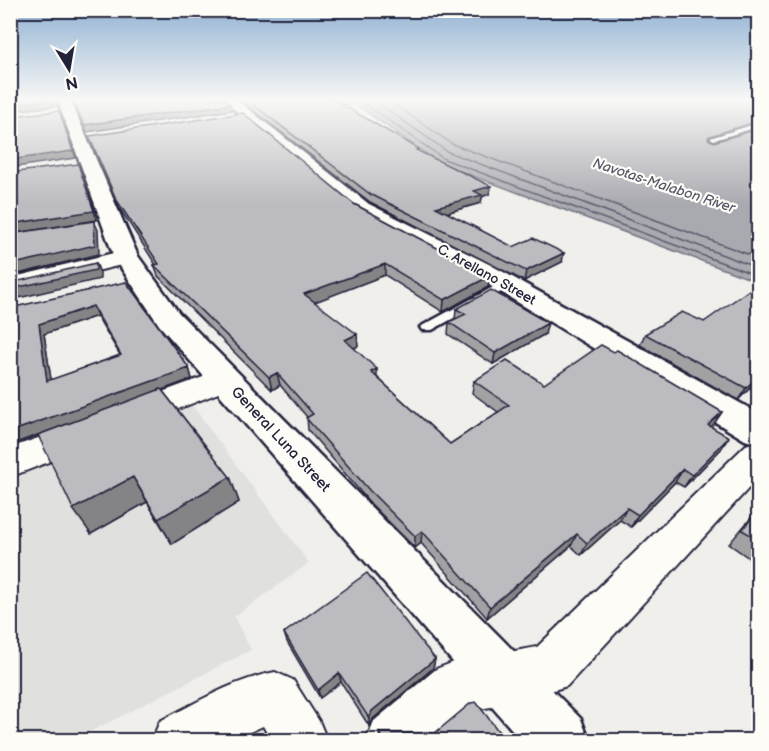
<svg xmlns="http://www.w3.org/2000/svg" width="769" height="751" viewBox="0 0 769 751" font-family="'Balsamiq Sans',sans-serif">
<rect width="100%" height="100%" fill="#f0efec"/>
<filter id="ink" filterUnits="userSpaceOnUse"><feTurbulence type="fractalNoise" baseFrequency=".0167" numOctaves="2"/><feDisplacementMap in="SourceGraphic" scale="12" xChannelSelector="R" yChannelSelector="G"/><feConvolveMatrix kernelMatrix="1 2 1 2 8 2 1 2 1" color-interpolation-filters="sRGB"/></filter>
<g filter="url(#ink)">
<!-- built -->
<path fill="#e0e0df" d="M 186,397 L 309,563 L 234,617 L 251,650 L 74,740 L 11,740 L 11,468 Z"/>
<!-- water -->
<path fill="#a9a9b0" stroke="#737381" stroke-width="1.5" d="M 348,99 L 758,99 L 758,282 L 441,164 Z"/>
<g fill="none" stroke-linecap="round" stroke-linejoin="round">
<!-- shore -->
<path stroke="#58586a" stroke-width="1.5" d="M 358,99 L 444,159 L 758,276
M 372,99 L 448,152 L 758,268
M 387,99 L 452,144 L 758,258"/>
<defs>
<path id="lane" d="M 758,123 L 758,127 L 714,140 L 710,138 Z
M 506,280 L 512,284 L 510,287 L 432,330 L 422,330 L 420,327 Z"/>
<path id="street" d="M 126,250 L 134,252 L 137,257 L 134,262 L 10,292 L 10,278 Z
M 225,369 L 236,372 L 240,379 L 236,386 L 133,427 L 121,423 L 117,415 L 121,407 Z
M 83,422 L 95,426 L 100,435 L 95,444 L 10,477 L 10,448 Z
M 758,441 L 758,478 L 567,686 L 504,705 L 466,711 L 433,740 L 366,740 L 374,721 L 436,669 L 454,662 L 537,647 L 746,445 Z
M 275,672 L 293,680 L 319,721 L 327,740 L 271,740 L 263,726 L 232,740 L 152,740 L 160,721 C 198,702 233,680 275,672 Z"/>
<path id="secondary" d="M 57,99 L 70,99 L 138,256 L 179,313 L 581,719 L 589,740 L 521,740 L 159,325 L 114,257 Z
M 222,99 L 236,99 L 369,204 L 489,264 L 758,413 L 758,444 L 745,440 L 471,274 L 355,212 Z"/>
</defs>
<!-- lane casing -->
<use href="#lane" stroke="#22223b" stroke-width="5"/>
<!-- street casing -->
<use href="#street" stroke="#22223b" stroke-width="4"/>
<!-- secondary casing -->
<use href="#secondary" stroke="#22223b" stroke-width="5"/>
<!-- lane -->
<use href="#lane" fill="#fdfcf7" fill-rule="evenodd"/>
<!-- street -->
<use href="#street" fill="#fdfcf7" fill-rule="evenodd"/>
<!-- secondary -->
<use href="#secondary" fill="#fdfcf7" fill-rule="evenodd"/>
</g>
<!-- wall -->
<path fill="#a2a2a5" stroke="#22223b" stroke-width="1.5" fill-rule="evenodd" d="M 239,99 L 347,99 L 347,104 L 342,105 L 489,194 L 482,197 L 481,203 L 446,213 L 513,247 L 562,262 L 524,281 L 370,202 Z
M 89,136 L 354,204 L 490,276 L 488,287 L 443,312 L 385,275 L 314,302 L 358,346 L 354,348 L 377,377 L 450,444 L 498,412 L 472,393 L 474,381 L 544,384 L 722,412 L 711,427 L 721,449 L 684,487 L 675,482 L 631,527 L 620,520 L 581,555 L 571,546 L 487,618 L 421,543 L 415,548 L 370,503 L 308,430 L 307,417 L 280,385 L 272,390 L 158,276 L 154,265 L 156,265 L 120,209 Z
M 126,282 L 189,368 L 192,379 L 162,390 L 230,477 L 239,502 L 172,544 L 147,502 L 91,534 L 38,435 L 10,445 L 10,308 ZM 97,316 L 120,355 L 51,380 L 44,334 Z
M 759,294 L 759,393 L 749,389 L 738,400 L 640,345 L 645,334 L 704,322 Z
M 456,309 L 545,334 L 493,364 L 448,334 L 449,322 L 455,320 Z
M 759,508 L 759,565 L 729,544 Z
M 284,633 L 435,659 L 433,668 L 373,719 L 369,726 L 341,682 L 320,698 L 287,642 Z
M 379,733 L 506,741 L 380,741 Z"/>
<!-- shaded-wall -->
<path fill="#848486" stroke="#22223b" stroke-width="1.5" d="M 55,99 L 57,106 L 10,111 L 10,104 Z
M 337,99 L 347,99 L 347,104 L 334,106 L 334,100 Z
M 230,104 L 232,110 L 87,132 L 84,125 Z
M 59,111 L 76,158 L 10,168 L 10,160 Z
M 81,171 L 97,220 L 10,234 L 10,224 Z
M 491,186 L 489,194 L 482,197 L 481,203 L 435,216 L 436,207 L 474,191 Z
M 94,221 L 98,230 L 99,254 L 10,276 L 10,265 Z
M 564,253 L 562,262 L 524,281 L 526,271 Z
M 96,263 L 100,273 L 100,279 L 10,300 L 10,289 Z
M 385,264 L 385,275 L 305,306 L 304,294 Z
M 490,276 L 488,287 L 443,312 L 444,300 Z
M 93,306 L 97,316 L 44,334 L 53,392 L 47,381 L 39,324 Z
M 548,323 L 545,334 L 493,364 L 495,353 Z
M 357,334 L 358,346 L 346,352 L 345,340 Z
M 189,368 L 192,379 L 10,445 L 10,432 Z
M 377,369 L 377,381 L 371,372 Z
M 277,373 L 280,385 L 272,390 L 269,377 Z
M 757,377 L 749,389 L 738,400 L 746,388 Z
M 722,412 L 714,424 L 700,437 L 708,425 Z
M 729,437 L 721,449 L 684,487 L 692,475 Z
M 683,469 L 675,482 L 631,527 L 638,515 Z
M 133,477 L 147,502 L 91,534 L 73,509 Z
M 230,477 L 239,502 L 172,544 L 158,519 Z
M 627,508 L 620,520 L 581,555 L 587,543 Z
M 422,531 L 421,543 L 415,548 L 415,536 Z
M 577,534 L 571,546 L 487,618 L 490,607 Z
M 435,659 L 433,668 L 373,719 L 369,726 L 369,718 L 372,711 Z
M 339,673 L 341,682 L 320,698 L 318,690 Z"/>
<!-- building -->
<path fill="#bcbcc0" stroke="#22223b" stroke-width="1.5" fill-rule="evenodd" d="M 10,99 L 55,99 L 55,100 L 10,104 Z
M 72,99 L 225,99 L 230,104 L 84,125 Z
M 246,99 L 337,99 L 334,100 L 419,149 L 416,150 L 491,186 L 474,191 L 482,195 L 436,207 L 513,247 L 533,238 L 564,253 L 526,271 L 370,194 Z
M 59,111 L 73,151 L 10,160 L 10,116 Z
M 243,113 L 354,204 L 490,276 L 444,300 L 385,264 L 304,294 L 357,334 L 345,340 L 377,369 L 371,372 L 450,444 L 509,405 L 474,381 L 507,360 L 544,384 L 601,345 L 614,352 L 617,350 L 722,412 L 708,425 L 729,437 L 692,475 L 683,469 L 638,515 L 627,508 L 587,543 L 577,534 L 490,607 L 422,531 L 415,536 L 370,491 L 306,418 L 313,414 L 277,373 L 269,377 L 154,265 L 159,264 L 116,199 L 89,136 Z
M 78,164 L 94,211 L 10,224 L 10,173 Z
M 94,221 L 95,245 L 10,265 L 10,234 Z
M 96,263 L 96,270 L 10,289 L 10,283 Z
M 126,282 L 189,368 L 10,432 L 10,308 ZM 93,306 L 121,355 L 47,381 L 39,324 Z
M 491,290 L 548,323 L 495,353 L 449,322 L 466,314 L 456,309 Z
M 749,290 L 759,294 L 759,378 L 757,377 L 746,388 L 645,334 L 682,312 L 704,322 Z
M 161,389 L 230,477 L 158,519 L 133,477 L 73,509 L 38,435 Z
M 759,509 L 759,540 L 742,530 Z
M 367,573 L 435,659 L 372,711 L 369,718 L 339,673 L 318,690 L 284,633 Z
M 476,702 L 506,741 L 384,741 L 379,733 L 435,733 L 471,703 Z
M 274,737 L 274,741 L 266,741 Z"/>
</g>
<!-- sky -->
<linearGradient id="sky" x2="0" y2="1"><stop stop-color="#8fb0d2"/><stop offset="0.49" stop-color="#f8f8f6"/><stop offset="1" stop-color="#f8f8f6" stop-opacity="0"/></linearGradient>
<rect width="769" height="204" fill="url(#sky)"/>
<g text-anchor="middle" stroke-width="4.5" stroke-linejoin="round" paint-order="stroke">
<!-- far-water labels -->
<g font-size="14" font-style="italic" fill="#58586a" stroke="#fdfcf7">
<text transform="translate(664 185) rotate(18)" y="5">Navotas-Malabon River</text>
</g>
<!-- far-street labels -->
<g font-size="14" fill="#22223b" stroke="#fdfcf7">
<text transform="translate(487 274) rotate(29)" y="5">C. Arellano Street</text>
</g>
<!-- street labels -->
<g font-size="15" fill="#22223b" stroke="#fdfcf7">
<text transform="translate(281 439) rotate(47)" y="5">General Luna Street</text>
</g>
</g>
<!-- margin -->
<rect width="769" height="751" fill="none" stroke="#fdfcf7" stroke-width="36"/>
<rect x="18" y="18" width="733" height="715" fill="none" stroke="#22223b" stroke-width="2" filter="url(#ink)"/>
<!-- north arrow -->
<g transform="translate(69 69) rotate(169)" stroke="#fdfcf7" stroke-width="4.5" paint-order="stroke">
<path d="M0-4.5L10 22L0 15L-10 22Z" fill="#22223b"/>
<text y="-9" font-size="16" font-weight="bold" text-anchor="middle" fill="#22223b">N</text>
</g>
</svg>
